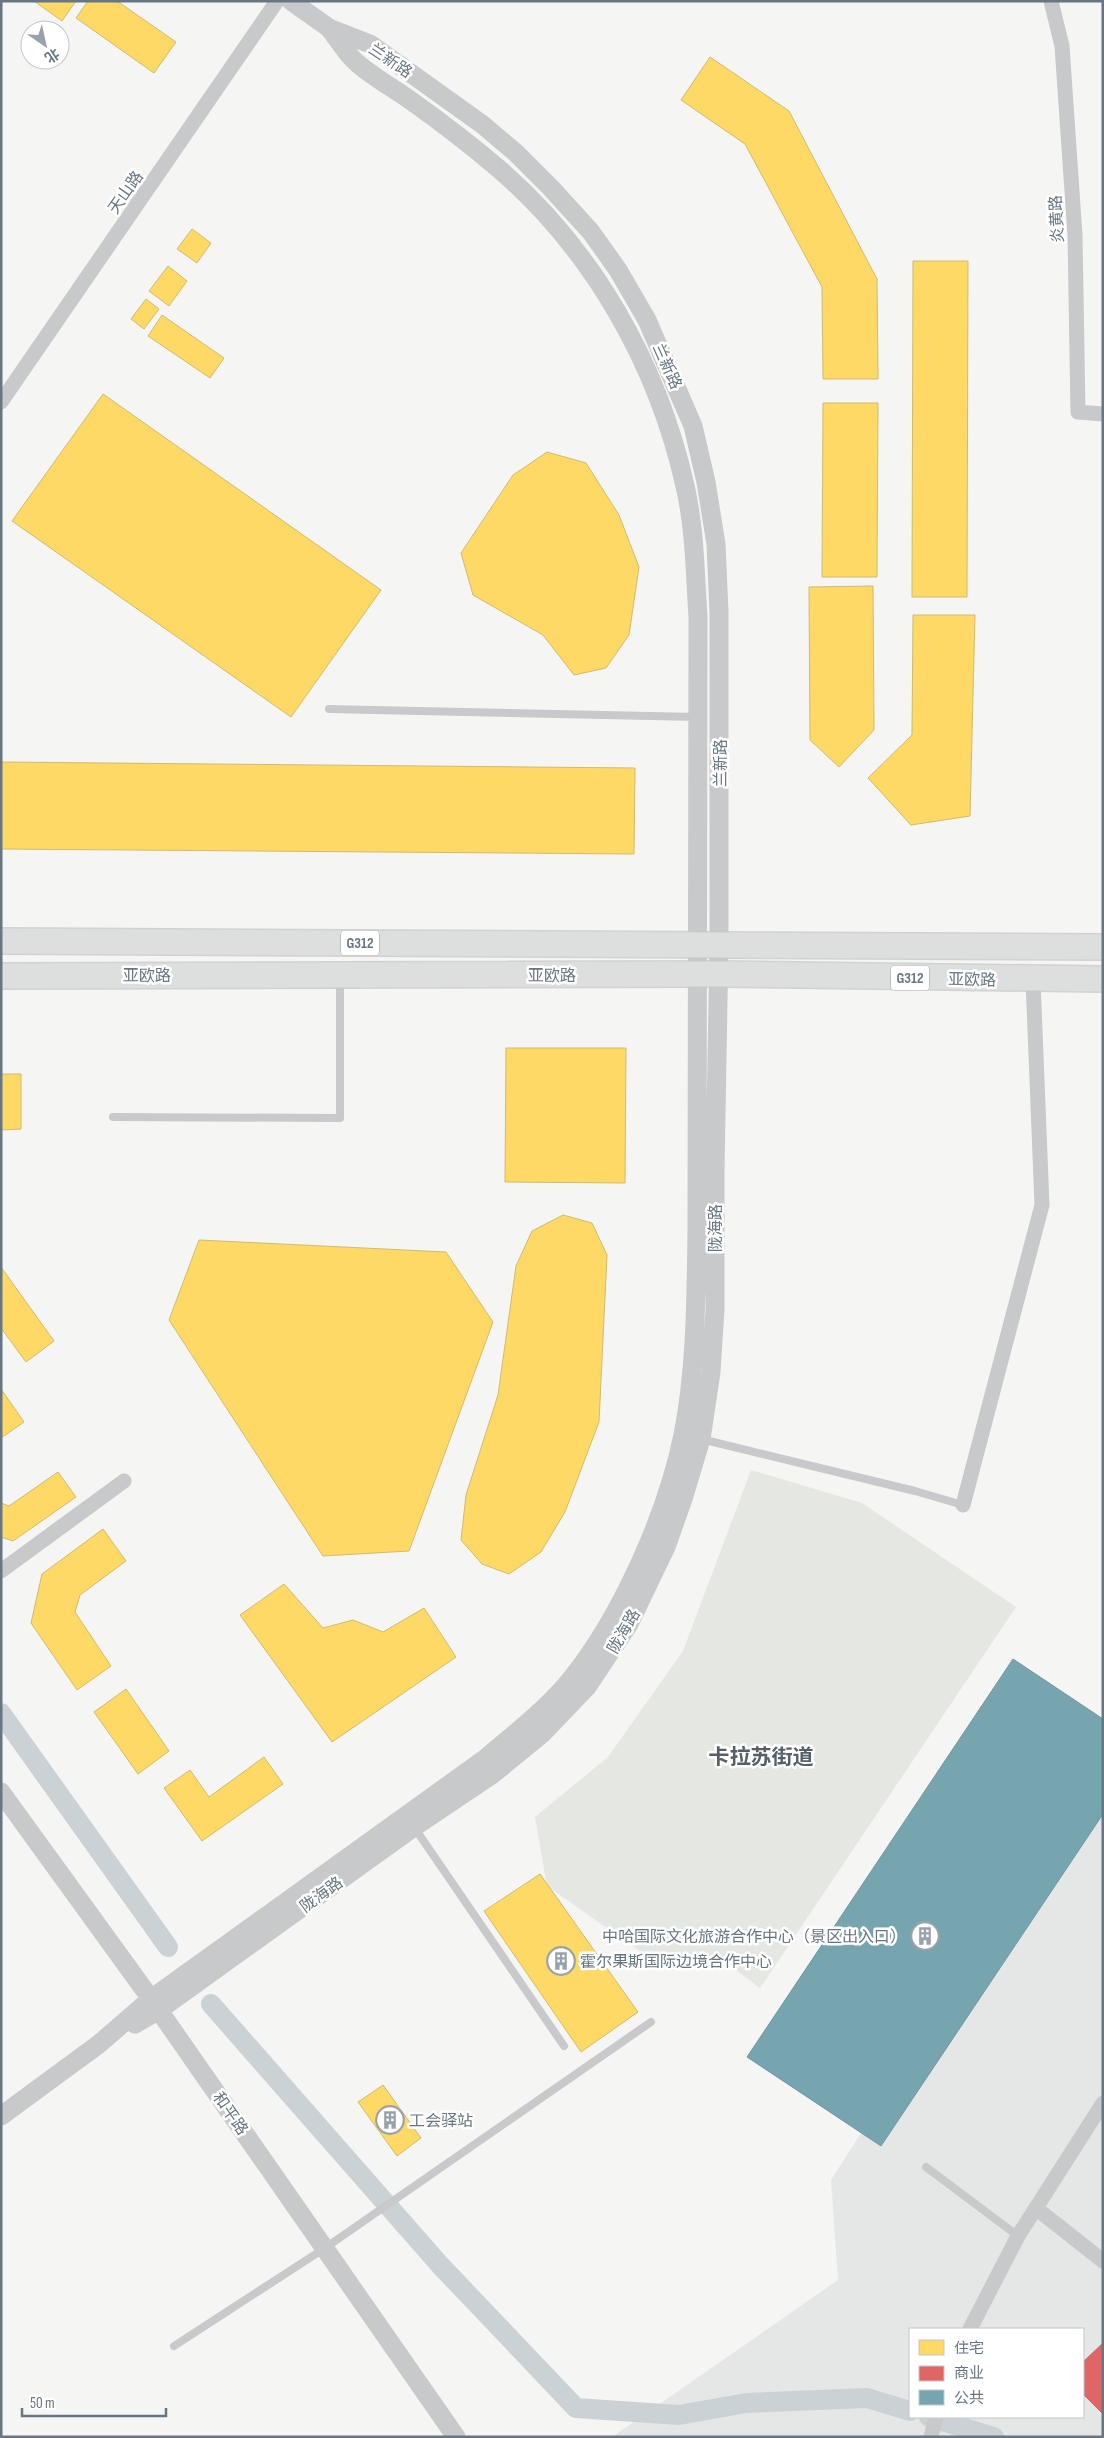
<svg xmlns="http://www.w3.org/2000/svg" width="1104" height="2438" viewBox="0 0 1104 2438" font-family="'Sofia Sans Condensed','Noto Sans SC',sans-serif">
<rect width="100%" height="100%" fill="#f5f5f4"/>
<!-- built -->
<path fill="#e5e7e7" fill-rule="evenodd" d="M 1103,1755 L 1103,2437 L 612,2437 L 838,2280 L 831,2180 ZM 910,2329 L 1083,2329 L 1083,2417 L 910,2417 Z"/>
<!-- green -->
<path fill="#e4e7e2" d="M 751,1470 L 862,1503 L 1016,1607 L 760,1988 L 716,1955 L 660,1965 L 547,1886 L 535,1817 L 608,1757 L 683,1651 Z"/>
<!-- homes -->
<path fill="#ffd966" stroke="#d1bb6f" d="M 34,1 L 76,1 L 62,21 Z
M 88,1 L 117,1 L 176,42 L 154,73 L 76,18 Z
M 710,57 L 789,111 L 877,279 L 878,379 L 823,379 L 822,287 L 745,144 L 681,100 Z
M 192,229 L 211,243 L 197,263 L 177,249 Z
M 913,261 L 968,261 L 967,597 L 912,597 Z
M 168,266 L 187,281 L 169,306 L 149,291 Z
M 146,299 L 159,309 L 144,329 L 131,319 Z
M 162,315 L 224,358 L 210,378 L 148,336 Z
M 103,394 L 381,590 L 291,717 L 12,521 Z
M 823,403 L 878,403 L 877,577 L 822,577 Z
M 547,452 L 586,463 L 619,515 L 639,567 L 629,635 L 606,668 L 574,675 L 543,635 L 473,595 L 461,553 L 513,475 Z
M 873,586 L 874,730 L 839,767 L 810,740 L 809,587 Z
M 913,615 L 975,615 L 970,816 L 911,825 L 868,778 L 912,735 Z
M 1,762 L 635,768 L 634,854 L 1,849 Z
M 506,1048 L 626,1048 L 625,1183 L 505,1182 Z
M 1,1074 L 21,1074 L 21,1129 L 1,1130 Z
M 563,1215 L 592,1223 L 607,1255 L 599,1422 L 565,1512 L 541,1552 L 509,1574 L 482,1564 L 461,1540 L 466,1495 L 498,1395 L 516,1266 L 532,1231 Z
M 199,1240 L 446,1252 L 493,1322 L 409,1551 L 323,1556 L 169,1320 Z
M 1,1267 L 54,1341 L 26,1362 L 1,1328 Z
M 1,1389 L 24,1422 L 1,1438 Z
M 58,1472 L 76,1497 L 13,1541 L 1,1537 L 1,1503 L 9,1506 Z
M 103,1529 L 126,1561 L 80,1595 L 75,1612 L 111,1666 L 77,1690 L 31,1623 L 42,1574 Z
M 284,1584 L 323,1628 L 353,1620 L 383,1632 L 424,1608 L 456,1657 L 332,1742 L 240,1615 Z
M 126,1689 L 169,1751 L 138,1774 L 94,1712 Z
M 264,1757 L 283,1784 L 202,1841 L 164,1788 L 190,1770 L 209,1797 Z
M 540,1874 L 638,2012 L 581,2052 L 484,1911 Z
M 383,2085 L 421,2138 L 397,2156 L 358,2102 Z"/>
<!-- shops -->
<path fill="#e06666" stroke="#bc6b6f" d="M 1103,2343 L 1103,2414 L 1083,2394 L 1083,2362 Z"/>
<!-- public -->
<path fill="#76a5af" stroke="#7297a2" d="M 1013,1659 L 1103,1719 L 1103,1814 L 881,2146 L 747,2057 Z"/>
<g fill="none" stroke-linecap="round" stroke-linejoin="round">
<!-- canal -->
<path stroke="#cbd2d5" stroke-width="20" d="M 1,1713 L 168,1947
M 211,2004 L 440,2265 L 576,2408 L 679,2415 L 746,2403 L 867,2398 L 910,2411
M 929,2417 L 994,2437"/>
<defs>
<path id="trunk" d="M 1,941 L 1103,947
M 1,976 L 717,974 L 1103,979"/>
</defs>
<!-- trunk casing -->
<use href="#trunk" stroke="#d1d2d2" stroke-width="28"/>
<!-- service -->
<path stroke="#c8c9ca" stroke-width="8" d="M 329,709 L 698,717
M 113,1117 L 340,1118 L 340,978
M 701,1439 L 915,1491 L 963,1505
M 414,1827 L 564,2046
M 926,2167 L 1018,2236
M 174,2346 L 325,2248 L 651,2022"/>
<!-- minor -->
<path stroke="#c8c9ca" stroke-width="15" d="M 1051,1 L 1062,46 L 1075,235 L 1078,412 L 1103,414
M 1,402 L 277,1
M 963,1505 L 1042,1205 L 1033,980
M 1,1571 L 124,1481
M 1037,2209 L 1103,2261
M 970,2329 L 1018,2236 L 1103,2103
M 931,2437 L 936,2417"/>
<!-- tertiary -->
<path stroke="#c8c9ca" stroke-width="19" d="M 1,1792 L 151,1999 L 456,2437
M 135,2024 L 159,2010 L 414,1827 L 493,1774 L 542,1734 L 587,1687 L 629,1624 L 666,1547 L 683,1499 L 701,1439 L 711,1372 L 715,1310 L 715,1171 L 719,945 L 719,612 L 716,544 L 706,482 L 693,426 L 647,320 L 618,270 L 591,232 L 551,188 L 516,153 L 483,125 L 370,44 L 329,28 L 291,1
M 1,2116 L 99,2044 L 151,1999 L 486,1758 C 515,1733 548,1708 572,1678 C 622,1615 667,1514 683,1435 C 696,1368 696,1299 697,1231 L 698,617 C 695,574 695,529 685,486 C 658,365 594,251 499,169 C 471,145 441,122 410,100 C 393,88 373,77 357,63 C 346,54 338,39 329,28"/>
<!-- trunk -->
<use href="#trunk" stroke="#dddede" stroke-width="25"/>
</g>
<!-- icons -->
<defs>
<symbol id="building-ring" viewBox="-11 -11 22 22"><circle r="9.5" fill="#fff" stroke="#99a2ab" stroke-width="1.5"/><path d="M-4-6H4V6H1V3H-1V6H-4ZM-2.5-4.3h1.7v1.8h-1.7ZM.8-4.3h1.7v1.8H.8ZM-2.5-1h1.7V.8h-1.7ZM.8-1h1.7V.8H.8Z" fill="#99a2ab"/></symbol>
</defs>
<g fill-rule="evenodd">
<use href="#building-ring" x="909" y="1920" width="32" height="32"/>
<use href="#building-ring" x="545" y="1945" width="32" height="32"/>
<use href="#building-ring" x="374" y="2104" width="32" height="32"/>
</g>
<g text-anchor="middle" stroke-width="5" stroke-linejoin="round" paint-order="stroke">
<!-- shield labels -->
<g fill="#fff" stroke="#959fa8" stroke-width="1">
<rect x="341" y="930.5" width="38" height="25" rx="4"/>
<rect x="891" y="965.5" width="38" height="25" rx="4"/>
</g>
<g font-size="15" font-weight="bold" fill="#677683">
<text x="360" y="948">G312</text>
<text x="910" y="983">G312</text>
</g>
<!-- street labels -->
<g font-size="16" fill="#677683" stroke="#fff">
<text transform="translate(391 60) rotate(34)" y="6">兰新路</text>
<text transform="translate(125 192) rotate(-55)" y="6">天山路</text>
<text transform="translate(1056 219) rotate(-93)" y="6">炎黄路</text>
<text transform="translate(668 366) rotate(66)" y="6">兰新路</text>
<text transform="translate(720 763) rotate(-90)" y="6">兰新路</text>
<text x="147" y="981">亚欧路</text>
<text x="552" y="981">亚欧路</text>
<text transform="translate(972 979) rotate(1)" y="6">亚欧路</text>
<text transform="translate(715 1228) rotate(-90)" y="6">陇海路</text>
<text transform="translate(623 1631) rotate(-60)" y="6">陇海路</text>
<text transform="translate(321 1894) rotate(-36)" y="6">陇海路</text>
<text transform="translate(231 2113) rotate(55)" y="6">和平路</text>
</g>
<!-- poi labels -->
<g font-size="16" fill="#677683" stroke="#fff" text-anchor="start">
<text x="906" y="1942" text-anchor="end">中哈国际文化旅游合作中心（景区出入口）</text>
<text x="580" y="1967">霍尔果斯国际边境合作中心</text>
<text x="409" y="2126">工会驿站</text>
</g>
<!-- district labels -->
<g font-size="21" font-weight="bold" fill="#545f68" stroke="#fff">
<text x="761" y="1764">卡拉苏街道</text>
</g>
</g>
<!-- border -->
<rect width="1104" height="2438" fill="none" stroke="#677683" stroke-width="5"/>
<!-- legend -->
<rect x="909" y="2328" width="175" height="90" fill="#ffffff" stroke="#c2c8cd"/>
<rect x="919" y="2340" width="25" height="15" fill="#ffd966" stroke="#c2c8cd"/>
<text x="954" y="2353" font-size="15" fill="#677683">住宅</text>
<rect x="919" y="2366" width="25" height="15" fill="#e06666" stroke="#c2c8cd"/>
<text x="954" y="2378" font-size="15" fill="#677683">商业</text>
<rect x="919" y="2390" width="25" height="15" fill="#76a5af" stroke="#c2c8cd"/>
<text x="954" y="2403" font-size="15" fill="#677683">公共</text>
<!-- north arrow -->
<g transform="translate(45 45) rotate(146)"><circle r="24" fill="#ffffff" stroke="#c2c8cd"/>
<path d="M0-4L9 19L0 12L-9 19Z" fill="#99a2ab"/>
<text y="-8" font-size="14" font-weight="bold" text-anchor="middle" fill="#677683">北</text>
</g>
<!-- scale -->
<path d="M22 2408v8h144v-8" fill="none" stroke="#677683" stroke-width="2.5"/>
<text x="30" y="2408" font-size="15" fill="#677683" stroke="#ffffff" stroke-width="4" paint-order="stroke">50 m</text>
</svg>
